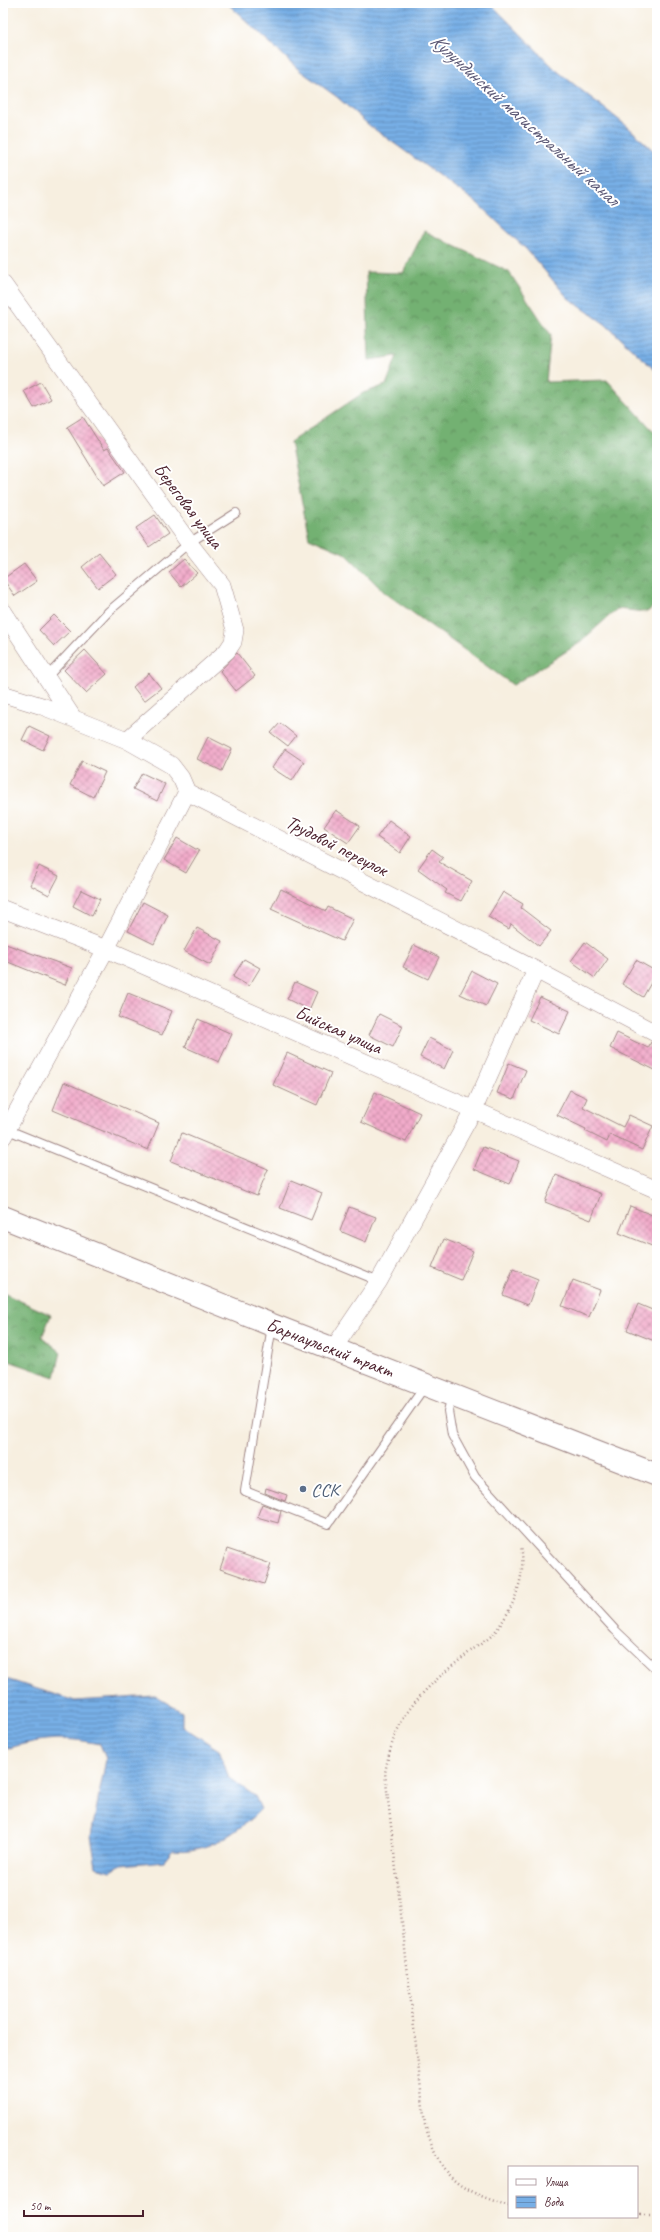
<svg xmlns="http://www.w3.org/2000/svg" width="660" height="2240" viewBox="0 0 660 2240" font-family="Caveat,sans-serif">
<defs>
<pattern id="forest-crowns" width="20" height="18" patternUnits="userSpaceOnUse"><rect width="20" height="18" fill="#73b172"/><path d="M2 6a3 3 0 1 1 6 0M12 15a3 3 0 1 1 6 0" fill="none" stroke="#608f5e"/></pattern>
<pattern id="water-rules" width="6" height="5" patternUnits="userSpaceOnUse"><rect width="6" height="5" fill="#77afe6"/><path d="M0 2.5h6" fill="none" stroke="#648ebb"/></pattern>
<pattern id="building-cross-hatch" width="8" height="8" patternUnits="userSpaceOnUse"><rect width="8" height="8" fill="#f2accb"/><path d="M0 0l8 8M0 8l8-8" fill="none" stroke="#c68ba5"/></pattern>
</defs>
<rect width="100%" height="100%" fill="#fff"/>
<filter id="ink" filterUnits="userSpaceOnUse"><feTurbulence type="fractalNoise" baseFrequency=".025" numOctaves="2"/><feDisplacementMap in="SourceGraphic" scale="8" xChannelSelector="R" yChannelSelector="G"/><feConvolveMatrix kernelMatrix="1 2 1 2 8 2 1 2 1" color-interpolation-filters="sRGB"/></filter>
<filter id="wash" filterUnits="userSpaceOnUse"><feTurbulence type="fractalNoise" baseFrequency=".012" numOctaves="4" result="noise"/><feDisplacementMap in="SourceGraphic" scale="16" xChannelSelector="R" yChannelSelector="G"/><feGaussianBlur stdDeviation="0.9" result="paint"/><feColorMatrix in="noise" values="0 0 0 0 0 0 0 0 0 0 0 0 0 0 0 0 0 1.4 0 .05"/><feComposite in="paint" operator="in"/></filter>
<g filter="url(#wash)">
<rect width="100%" height="100%" fill="#f7efe0"/>
<!-- forest -->
<path fill="url(#forest-crowns)" stroke="#5e684e" d="M 424,231 L 509,272 L 551,335 L 546,382 L 607,380 L 657,435 L 657,604 L 647,612 L 617,609 L 578,644 L 513,685 L 384,592 L 346,554 L 309,538 L 290,442 L 363,393 L 386,385 L 397,356 L 369,360 L 366,272 L 403,273 Z
M 3,1293 L 51,1315 L 42,1337 L 61,1352 L 55,1377 L 3,1359 Z"/>
<!-- water -->
<path fill="url(#water-rules)" stroke="#606788" d="M 227,3 L 490,3 L 556,70 L 628,127 L 657,154 L 657,372 L 605,324 L 568,298 L 526,249 L 477,203 L 370,126 L 337,97 L 299,70 Z
M 3,1678 L 75,1701 L 155,1696 L 182,1712 L 182,1726 L 219,1750 L 229,1778 L 255,1796 L 261,1809 C 238,1832 207,1854 173,1850 L 164,1861 L 122,1865 L 110,1871 L 96,1867 L 91,1836 L 106,1759 L 100,1744 C 61,1736 41,1738 3,1750 Z"/>
<g id="blocks">
<!-- building -->
<path fill="url(#building-cross-hatch)" d="M 41,382 L 51,399 L 34,408 L 24,391 Z
M 83,417 L 104,450 L 108,448 L 125,472 L 103,486 L 67,427 Z
M 155,515 L 168,534 L 149,547 L 136,528 Z
M 99,553 L 116,574 L 98,588 L 82,567 Z
M 184,559 L 197,573 L 181,587 L 169,572 Z
M 24,564 L 37,581 L 15,596 L 3,579 Z
M 54,615 L 70,631 L 54,646 L 39,630 Z
M 85,650 L 107,674 L 86,693 L 64,670 Z
M 237,653 L 255,676 L 236,691 L 220,671 Z
M 149,673 L 161,688 L 144,701 L 133,687 Z
M 280,723 L 296,736 L 288,746 L 271,733 Z
M 29,726 L 50,736 L 43,750 L 22,740 Z
M 208,737 L 232,749 L 222,771 L 197,759 Z
M 285,749 L 304,762 L 292,781 L 272,768 Z
M 82,761 L 105,772 L 93,797 L 70,785 Z
M 142,773 L 165,784 L 157,801 L 133,789 Z
M 336,810 L 360,826 L 348,843 L 324,827 Z
M 389,820 L 411,836 L 400,853 L 377,837 Z
M 177,838 L 199,851 L 186,873 L 164,860 Z
M 432,849 L 443,857 L 439,862 L 472,881 L 461,901 L 445,893 L 447,890 L 418,869 Z
M 39,866 L 59,876 L 49,895 L 30,885 Z
M 281,889 L 326,911 L 328,907 L 353,919 L 342,941 L 271,909 Z
M 81,890 L 100,899 L 92,916 L 73,906 Z
M 503,892 L 523,904 L 521,908 L 551,931 L 539,946 L 511,924 L 509,929 L 488,917 Z
M 143,902 L 168,915 L 154,944 L 128,931 Z
M 197,928 L 222,941 L 210,965 L 184,951 Z
M 585,942 L 608,959 L 595,978 L 571,961 Z
M 3,943 L 72,968 L 65,985 L 3,960 Z
M 414,945 L 439,957 L 428,979 L 403,967 Z
M 244,959 L 260,968 L 249,986 L 233,977 Z
M 636,960 L 657,972 L 643,997 L 622,984 Z
M 472,971 L 497,984 L 486,1006 L 460,994 Z
M 295,982 L 317,992 L 309,1010 L 287,999 Z
M 128,993 L 172,1011 L 162,1035 L 118,1017 Z
M 540,997 L 570,1011 L 559,1034 L 529,1020 Z
M 379,1014 L 403,1026 L 393,1047 L 369,1035 Z
M 198,1019 L 232,1034 L 219,1062 L 185,1047 Z
M 617,1033 L 648,1048 L 651,1042 L 657,1044 L 657,1071 L 610,1048 Z
M 429,1038 L 453,1050 L 444,1069 L 420,1057 Z
M 287,1053 L 331,1073 L 317,1105 L 273,1085 Z
M 509,1063 L 526,1070 L 514,1099 L 497,1093 Z
M 64,1082 L 159,1123 L 148,1150 L 53,1110 Z
M 570,1090 L 587,1098 L 583,1107 L 623,1127 L 629,1115 L 653,1126 L 642,1150 L 610,1135 L 607,1142 L 585,1131 L 586,1129 L 557,1115 Z
M 375,1092 L 420,1113 L 406,1142 L 361,1122 Z
M 182,1133 L 268,1169 L 257,1196 L 171,1161 Z
M 483,1147 L 519,1161 L 510,1184 L 474,1169 Z
M 556,1175 L 601,1194 L 591,1220 L 545,1202 Z
M 291,1180 L 322,1193 L 311,1220 L 280,1208 Z
M 630,1206 L 657,1217 L 657,1248 L 619,1233 Z
M 349,1207 L 376,1217 L 366,1242 L 340,1231 Z
M 444,1239 L 473,1251 L 461,1280 L 432,1268 Z
M 513,1269 L 538,1279 L 528,1305 L 503,1295 Z
M 573,1280 L 600,1290 L 589,1317 L 562,1306 Z
M 638,1304 L 657,1312 L 657,1342 L 627,1330 Z
M 266,1488 L 287,1495 L 285,1501 L 265,1493 Z
M 262,1504 L 281,1511 L 278,1523 L 257,1517 Z
M 227,1549 L 271,1564 L 264,1584 L 220,1569 Z"/>
</g>
</g>
<g filter="url(#ink)">
<use href="#blocks" fill-opacity="0" stroke="#a08786" stroke-width="1"/>
<g fill="none" stroke-linecap="round" stroke-linejoin="round">
<defs>
<path id="lane" d="M 46,678 L 109,611 L 189,543 L 236,513
M 8,1130 L 379,1281
M 272,1326 L 245,1491 L 328,1524 L 425,1386
M 452,1396 L 448,1411 L 452,1435 L 475,1477 L 615,1630 L 657,1670"/>
<path id="street" d="M 3,284 L 189,543 L 222,585 L 235,630 L 233,642 L 227,651 L 127,740
M 3,611 L 73,718
M 3,694 L 42,706 L 127,740 L 171,765 L 181,778 L 187,792 L 536,970 L 657,1034
M 3,909 L 106,949 L 657,1190
M 3,1137 L 106,949 L 187,792
M 333,1349 L 379,1281 L 473,1111 L 536,970"/>
<path id="primary" d="M 3,1217 L 272,1325 L 657,1475"/>
</defs>
<!-- lane casing -->
<use href="#lane" stroke="#a08786" stroke-width="10"/>
<!-- street casing -->
<use href="#street" stroke="#a08786" stroke-width="18"/>
<!-- primary casing -->
<use href="#primary" stroke="#a08786" stroke-width="24"/>
<!-- path -->
<path stroke="#a08786" stroke-width="2.5" stroke-dasharray="1 3" stroke-linecap="butt" d="M 509,2206 C 455,2188 443,2181 425,2125 L 385,1773 C 391,1740 400,1717 424,1692 C 439,1676 456,1663 472,1650 C 479,1645 488,1640 494,1633 C 513,1610 527,1576 521,1546
M 637,2215 L 657,2215"/>
<!-- lane -->
<use href="#lane" stroke="#fff" stroke-width="8"/>
<!-- street -->
<use href="#street" stroke="#fff" stroke-width="17"/>
<!-- primary -->
<use href="#primary" stroke="#fff" stroke-width="22"/>
</g>
</g>
<!-- markers -->
<circle fill="#5c6f8a" stroke="#fff" stroke-width="1.5" cx="303" cy="1489" r="4"/>
<g text-anchor="middle" stroke-width="4" stroke-linejoin="round" paint-order="stroke">
<!-- street labels -->
<g font-size="19" fill="#4a1f2b" stroke="#fff">
<text transform="translate(189 505) rotate(53)" y="7">Береговая улица</text>
<text transform="translate(337 845) rotate(27)" y="7">Трудовой переулок</text>
<text transform="translate(339 1029) rotate(24)" y="7">Бийская улица</text>
<text transform="translate(330 1347) rotate(21)" y="7">Барнаульский тракт</text>
</g>
<!-- service labels -->
<g font-size="19" fill="#4e5e75" stroke="#fff" text-anchor="start">
<text x="311" y="1496">ССК</text>
</g>
<!-- water labels -->
<g font-size="20" font-style="italic" fill="#5c5976" stroke="#fff">
<text transform="translate(525 119) rotate(42)" y="7">Кулундинский магистральный канал</text>
</g>
</g>
<!-- margin -->
<rect width="660" height="2240" fill="none" stroke="#fff" stroke-width="16"/>
<!-- legend -->
<rect x="508" y="2166" width="130" height="52" fill="#ffffff" stroke="#b7a5aa"/>
<rect x="516" y="2179" width="20" height="6" fill="#ffffff" stroke="#b7a5aa"/>
<text x="544" y="2186" font-size="12" fill="#4a1f2b">Улица</text>
<rect x="516" y="2196" width="20" height="12" fill="url(#water-rules)" stroke="#b7a5aa"/>
<text x="544" y="2206" font-size="12" fill="#4a1f2b">Вода</text>
<!-- scale -->
<path d="M24 2210v6h119v-6" fill="none" stroke="#4a1f2b" stroke-width="2"/>
<text x="30" y="2210" font-size="12" fill="#4a1f2b" stroke="#ffffff" stroke-width="3" paint-order="stroke">50 m</text>
</svg>
